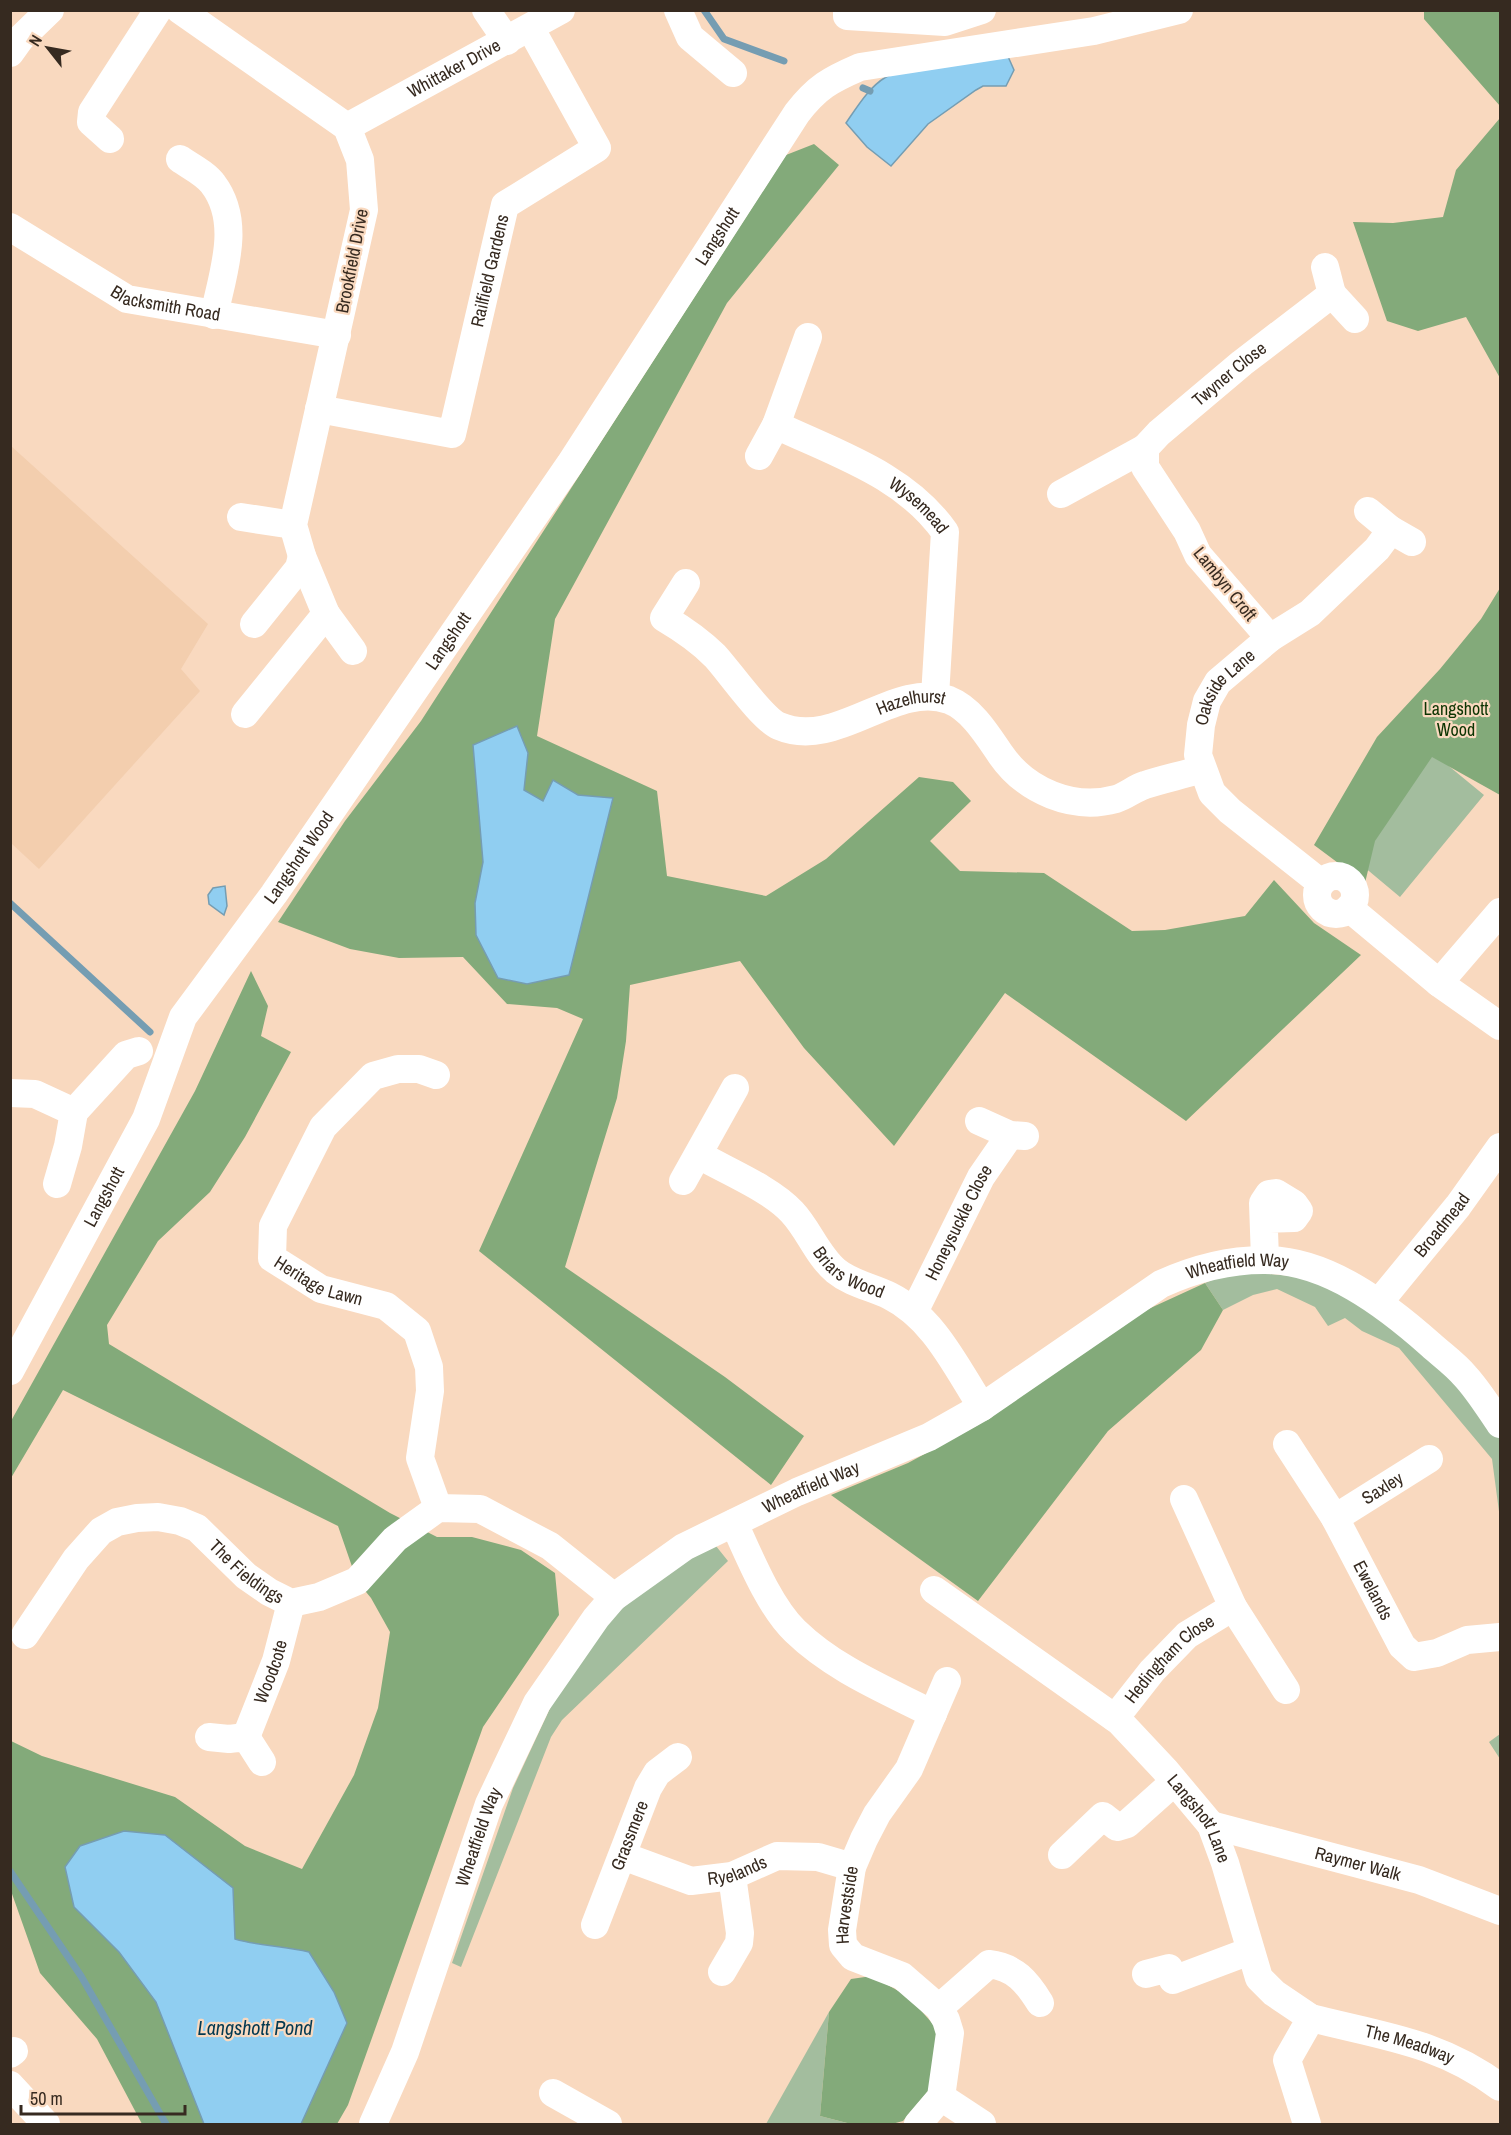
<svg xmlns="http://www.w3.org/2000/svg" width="1511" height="2135" viewBox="0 0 1511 2135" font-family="'Archivo Narrow',sans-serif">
<rect width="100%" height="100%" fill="#f9d9bf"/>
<!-- built -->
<path fill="#f3ceae" d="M 11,446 L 208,624 L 181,669 L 200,691 L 39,869 L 11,843 Z"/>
<!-- green -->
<path fill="#a3bd9e" d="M 1422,744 L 1484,795 L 1400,897 L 1339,846 Z
M 1249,1272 L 1303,1277 L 1353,1295 L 1457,1382 L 1497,1431 L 1500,1439 L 1500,1519 L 1492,1459 L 1399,1348 L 1362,1331 L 1345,1318 L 1328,1326 L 1315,1307 L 1277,1289 L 1253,1295 L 1223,1310 L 1205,1283 L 1226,1274 Z
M 716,1546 L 728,1561 L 562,1720 L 551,1737 L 461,1967 L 452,1963 L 513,1788 L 566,1674 L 620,1606 L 676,1566 Z
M 1500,1734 L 1500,1759 L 1489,1742 Z
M 829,2012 L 820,2116 L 851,2124 L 766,2124 Z"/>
<!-- forest -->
<path fill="#83aa7a" d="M 1424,11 L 1500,11 L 1500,106 L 1424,19 Z
M 1500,118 L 1500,378 L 1466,317 L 1418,331 L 1387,321 L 1353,222 L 1393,223 L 1443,217 L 1456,170 Z
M 814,144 L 839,165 L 727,303 L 555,619 L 537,736 L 657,791 L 667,876 L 766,896 L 826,859 L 919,777 L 953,782 L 971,801 L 930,841 L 960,871 L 1044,873 L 1132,931 L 1165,930 L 1245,916 L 1274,880 L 1314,923 L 1361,955 L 1186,1121 L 1005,993 L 894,1146 L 804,1048 L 740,961 L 630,985 L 626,1041 L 617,1098 L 565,1267 L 725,1377 L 804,1436 L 771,1485 L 479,1251 L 583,1019 L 557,1008 L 507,1004 L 463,957 L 399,958 L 350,949 L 278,922 L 345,821 L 421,721 L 786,155 Z
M 1500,588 L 1500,795 L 1432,757 L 1375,841 L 1365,883 L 1314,845 L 1377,737 L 1440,669 L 1481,619 Z
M 251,971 L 268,1006 L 261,1036 L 291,1052 L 245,1137 L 210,1192 L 158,1241 L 107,1325 L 109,1344 L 390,1513 L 437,1537 L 472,1537 L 521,1550 L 555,1573 L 559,1615 L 483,1727 L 348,2105 L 337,2124 L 142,2124 L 97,2039 L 40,1973 L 11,1891 L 11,1741 L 42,1756 L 175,1797 L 245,1846 L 302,1869 L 354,1775 L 378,1708 L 390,1632 L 371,1598 L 357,1581 L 338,1526 L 63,1390 L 11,1478 L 11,1421 L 195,1091 Z
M 1205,1283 L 1223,1310 L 1201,1350 L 1108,1431 L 978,1601 L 831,1495 L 908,1463 L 978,1425 L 1144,1311 Z
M 872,1976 L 909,1997 L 940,2032 L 929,2090 L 903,2121 L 892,2124 L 851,2124 L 820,2116 L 829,2012 L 851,1979 Z"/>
<!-- water -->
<path fill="#90cef1" stroke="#759db2" stroke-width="1.5" d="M 1006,52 L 1014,70 L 1006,86 L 983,86 L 976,90 L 928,124 L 891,166 L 867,147 L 846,123 C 857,107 869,87 886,77 C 915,62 973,58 1006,52 Z
M 517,726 L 528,753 L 524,790 L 543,801 L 553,780 L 578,795 L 613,798 L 569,975 L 527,984 L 498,978 L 476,935 L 475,903 L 483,862 L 473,745 Z
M 225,886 L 227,906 L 224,915 L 209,904 L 208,895 L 213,888 Z
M 124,1831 L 165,1835 L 233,1888 L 235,1939 C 259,1946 284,1946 309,1952 L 334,1992 L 347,2023 L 301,2124 L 204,2124 L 156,2002 L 119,1952 L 74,1907 L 65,1867 L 80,1846 Z"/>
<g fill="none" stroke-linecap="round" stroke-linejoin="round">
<!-- stream -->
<path stroke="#759db2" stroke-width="7" d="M 704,10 L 724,39 L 784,61
M 863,88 L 870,91
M 10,903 L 150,1032
M 10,1871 L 81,1976 L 166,2124"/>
<!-- minor -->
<g stroke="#fff" stroke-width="28">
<path d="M 180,10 L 347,127 L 360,160 L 364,210 L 293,525 L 302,556 L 326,614 L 353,651"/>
<path d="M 486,10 L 507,41"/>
<path d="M 678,10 L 690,37 L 733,73"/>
<path d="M 847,10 L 847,16 L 945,22 L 982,10"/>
<path d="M 10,53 L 20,39 L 50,10"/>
<path id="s1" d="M 347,127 L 561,10"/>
<path d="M 110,139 L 91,122 L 92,112 L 158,10"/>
<path d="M 180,159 C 190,166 206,174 213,184 C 242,222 223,273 214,315"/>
<path id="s2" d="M 10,227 L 127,299 L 337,335"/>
<path d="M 1332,294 L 1355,319"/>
<path id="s3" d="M 319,409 L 452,434 L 505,205 L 597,148 L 531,29"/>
<path id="s4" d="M 776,425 C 837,454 905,475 945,532 L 935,696"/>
<path d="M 759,456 L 776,425 L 808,337"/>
<path d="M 1061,494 L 1145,448"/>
<path d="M 1368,511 L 1391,530"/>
<path d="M 241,517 L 293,525"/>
<path id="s5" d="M 686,583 L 664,618 C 681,628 701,642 715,656 C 729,671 762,719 779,726 C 837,751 894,680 949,700 C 972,709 988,736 1001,755 C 1026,791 1073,811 1116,799 C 1126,796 1135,788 1145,785 C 1163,779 1183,775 1202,769"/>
<path d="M 254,624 L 299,568 L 302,556"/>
<path id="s6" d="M 1270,638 L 1198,555 L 1187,531 L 1145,467 L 1145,448 L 1159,433 L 1242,363 L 1332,294 L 1325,267"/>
<path d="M 245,714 L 326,614"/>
<circle cx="1336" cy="895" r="19"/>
<path id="s7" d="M 1321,883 L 1230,811 L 1212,793 L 1198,755 L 1201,725 L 1207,701 L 1218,682 L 1270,638 L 1310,613 L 1377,549 L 1391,530 L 1412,542"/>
<path d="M 1349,908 L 1439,983 L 1500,1026"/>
<path d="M 1439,983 L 1500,912"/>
<path id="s8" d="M 436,1075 L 419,1069 L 398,1069 L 373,1076 L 323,1127 L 273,1226 L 272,1258 L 321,1289 L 386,1306 L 417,1331 L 429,1367 L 430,1391 L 420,1458 L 438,1508"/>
<path d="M 10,1093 L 35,1094 L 74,1112"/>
<path d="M 979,1121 L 1010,1135 L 1025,1136"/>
<path id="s9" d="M 699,1155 C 727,1171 771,1189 792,1212 C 809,1230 817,1255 836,1271 C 852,1284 872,1287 890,1296 C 934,1318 956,1367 982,1407"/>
<path d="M 683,1181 L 735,1088"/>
<path d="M 57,1184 L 68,1146 L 74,1112 L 126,1055 L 139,1051"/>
<path d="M 1265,1219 L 1294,1218 L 1299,1211 L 1294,1204 L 1276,1193 L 1269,1194 L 1263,1203 L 1265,1259"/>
<path id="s10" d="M 1380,1301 L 1458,1206 L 1500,1147"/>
<path id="s11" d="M 914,1312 L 981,1177 L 1010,1135"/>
<path id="s12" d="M 10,1371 L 146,1119 L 183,1017 L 274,894 L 570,464 L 797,113 C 817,87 830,80 860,67 L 1094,31 L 1179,10"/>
<path id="s13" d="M 1287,1444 L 1335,1518 L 1402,1646 L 1414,1657 L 1437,1653 L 1467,1640 L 1500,1637"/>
<path d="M 1184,1499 L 1233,1607 L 1286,1690"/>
<path id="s14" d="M 1335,1518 L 1429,1459"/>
<path d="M 734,1523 C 749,1556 769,1606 795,1631 C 834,1669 886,1690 933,1714"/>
<path id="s15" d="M 934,1590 L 1119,1721 L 1165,1770 L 1211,1825 L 1225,1863 L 1259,1978 L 1274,1993 L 1311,2018 L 1287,2060 L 1307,2124"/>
<path id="s16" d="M 25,1635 L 76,1559 L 101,1531 L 117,1522 L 137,1518 L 158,1517 L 180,1521 L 197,1528 L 246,1576 L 269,1592 L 291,1603 L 319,1597 L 357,1581 L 395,1539 L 438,1508 L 480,1509 L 550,1546 L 614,1597"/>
<path id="s17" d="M 1115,1718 L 1152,1671 L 1187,1635 L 1233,1607"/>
<path d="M 209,1737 L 229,1739 L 246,1737 L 262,1762"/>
<path id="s18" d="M 246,1737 L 276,1661 L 291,1603"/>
<path id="s19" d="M 1211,1825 L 1419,1880 L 1500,1911"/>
<path d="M 1062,1855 L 1103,1816 L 1117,1827 L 1127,1824 L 1174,1782"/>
<path id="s20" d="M 623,1856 L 691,1881 L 732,1876 L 777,1856 L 818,1857 L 852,1867"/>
<path id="s21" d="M 595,1925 L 648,1788 L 657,1773 L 678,1757"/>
<path d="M 722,1972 L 739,1943 L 740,1933 L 732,1876"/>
<path d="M 1146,1974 L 1169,1968 L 1173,1980 L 1250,1951"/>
<path d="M 939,2008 L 989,1964 C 1015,1967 1027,1982 1040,2003"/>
<path id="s22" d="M 1311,2018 C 1382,2036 1440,2042 1500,2087"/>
<path d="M 10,2054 L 14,2051"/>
<path d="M 10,2085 L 46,2124"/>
<path d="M 553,2093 L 608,2124"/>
<path d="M 941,2097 L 982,2124"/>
<path id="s23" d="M 373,2124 L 405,2052 L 489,1804 L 537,1703 L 596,1618 L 614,1597 L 684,1547 L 797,1492 L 929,1437 L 982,1407 L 1161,1284 C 1194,1269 1226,1260 1263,1260 C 1326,1259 1386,1305 1431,1345 C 1442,1355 1455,1364 1465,1376 C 1478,1390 1489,1408 1500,1424"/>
<path id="s24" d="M 918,2124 L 941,2097 L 950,2033 L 946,2020 L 939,2008 L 902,1976 L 853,1957 L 843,1945 L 842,1930 L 852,1867 L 864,1839 L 877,1814 L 909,1769 L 947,1681"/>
</g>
</g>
<g text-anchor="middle" stroke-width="4.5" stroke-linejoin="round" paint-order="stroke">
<!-- street labels -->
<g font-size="18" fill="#362a20" stroke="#f9d9bf">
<text dy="6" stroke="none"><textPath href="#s1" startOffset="122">Whittaker Drive</textPath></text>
<text dy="6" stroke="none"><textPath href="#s12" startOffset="1341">Langshott</textPath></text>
<text transform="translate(352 261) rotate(-79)" y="6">Brookfield Drive</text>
<text dy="6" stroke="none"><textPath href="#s3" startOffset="303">Railfield Gardens</textPath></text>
<text dy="6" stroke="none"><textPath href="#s2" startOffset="176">Blacksmith Road</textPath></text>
<text dy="6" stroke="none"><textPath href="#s6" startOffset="344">Twyner Close</textPath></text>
<text dy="6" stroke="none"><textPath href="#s4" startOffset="165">Wysemead</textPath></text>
<text transform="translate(1225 584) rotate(51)" y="6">Lambyn Croft</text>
<text dy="6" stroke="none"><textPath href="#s12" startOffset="855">Langshott</textPath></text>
<text dy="6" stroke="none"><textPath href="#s7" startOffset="258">Oakside Lane</textPath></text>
<text dy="6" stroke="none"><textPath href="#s5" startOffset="338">Hazelhurst</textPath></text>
<text dy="6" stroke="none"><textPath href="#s12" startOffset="592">Langshott Wood</textPath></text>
<text dy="6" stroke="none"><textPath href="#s12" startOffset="198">Langshott</textPath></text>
<text dy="6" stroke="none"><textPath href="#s11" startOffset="100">Honeysuckle Close</textPath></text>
<text dy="6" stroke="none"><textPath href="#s10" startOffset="98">Broadmead</textPath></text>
<text dy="6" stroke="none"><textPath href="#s9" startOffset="195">Briars Wood</textPath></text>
<text dy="6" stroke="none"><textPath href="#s23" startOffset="1296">Wheatfield Way</textPath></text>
<text dy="6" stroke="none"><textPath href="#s8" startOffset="332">Heritage Lawn</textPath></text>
<text dy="6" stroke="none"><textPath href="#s23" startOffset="810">Wheatfield Way</textPath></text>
<text dy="6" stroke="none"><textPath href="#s14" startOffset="56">Saxley</textPath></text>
<text dy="6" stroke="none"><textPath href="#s16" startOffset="296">The Fieldings</textPath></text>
<text dy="6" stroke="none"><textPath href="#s13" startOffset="170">Ewelands</textPath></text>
<text dy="6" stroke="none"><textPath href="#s17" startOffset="81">Hedingham Close</textPath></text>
<text dy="6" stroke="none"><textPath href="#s18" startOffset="70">Woodcote</textPath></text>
<text dy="6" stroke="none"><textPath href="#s15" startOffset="354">Langshott Lane</textPath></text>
<text dy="6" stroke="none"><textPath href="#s21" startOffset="96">Grassmere</textPath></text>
<text dy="6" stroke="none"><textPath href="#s23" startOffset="306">Wheatfield Way</textPath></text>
<text dy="6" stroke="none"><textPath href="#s19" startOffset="152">Raymer Walk</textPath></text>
<text dy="6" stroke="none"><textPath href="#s20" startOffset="120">Ryelands</textPath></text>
<text dy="6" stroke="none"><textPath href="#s24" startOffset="285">Harvestside</textPath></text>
<text dy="6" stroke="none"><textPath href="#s22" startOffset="102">The Meadway</textPath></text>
</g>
<!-- park labels -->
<g font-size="18" fill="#0c3402" stroke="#f9d9bf">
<text x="1456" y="715">Langshott<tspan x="1456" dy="21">Wood</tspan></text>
</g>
<!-- water labels -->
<g font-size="20" font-style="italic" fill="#033951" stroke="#f9d9bf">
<text x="255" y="2035">Langshott Pond</text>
</g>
</g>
<!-- border -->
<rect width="1511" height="2135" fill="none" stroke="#362a20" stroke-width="24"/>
<!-- north arrow -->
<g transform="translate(48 48) rotate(301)" stroke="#f9d9bf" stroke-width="4.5" paint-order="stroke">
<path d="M0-4.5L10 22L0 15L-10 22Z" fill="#362a20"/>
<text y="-9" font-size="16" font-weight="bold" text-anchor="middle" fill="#362a20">N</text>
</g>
<!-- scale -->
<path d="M21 2105v9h164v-9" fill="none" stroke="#362a20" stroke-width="3"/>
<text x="30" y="2105" font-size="18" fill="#362a20" stroke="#f9d9bf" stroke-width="4.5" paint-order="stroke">50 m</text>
</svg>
